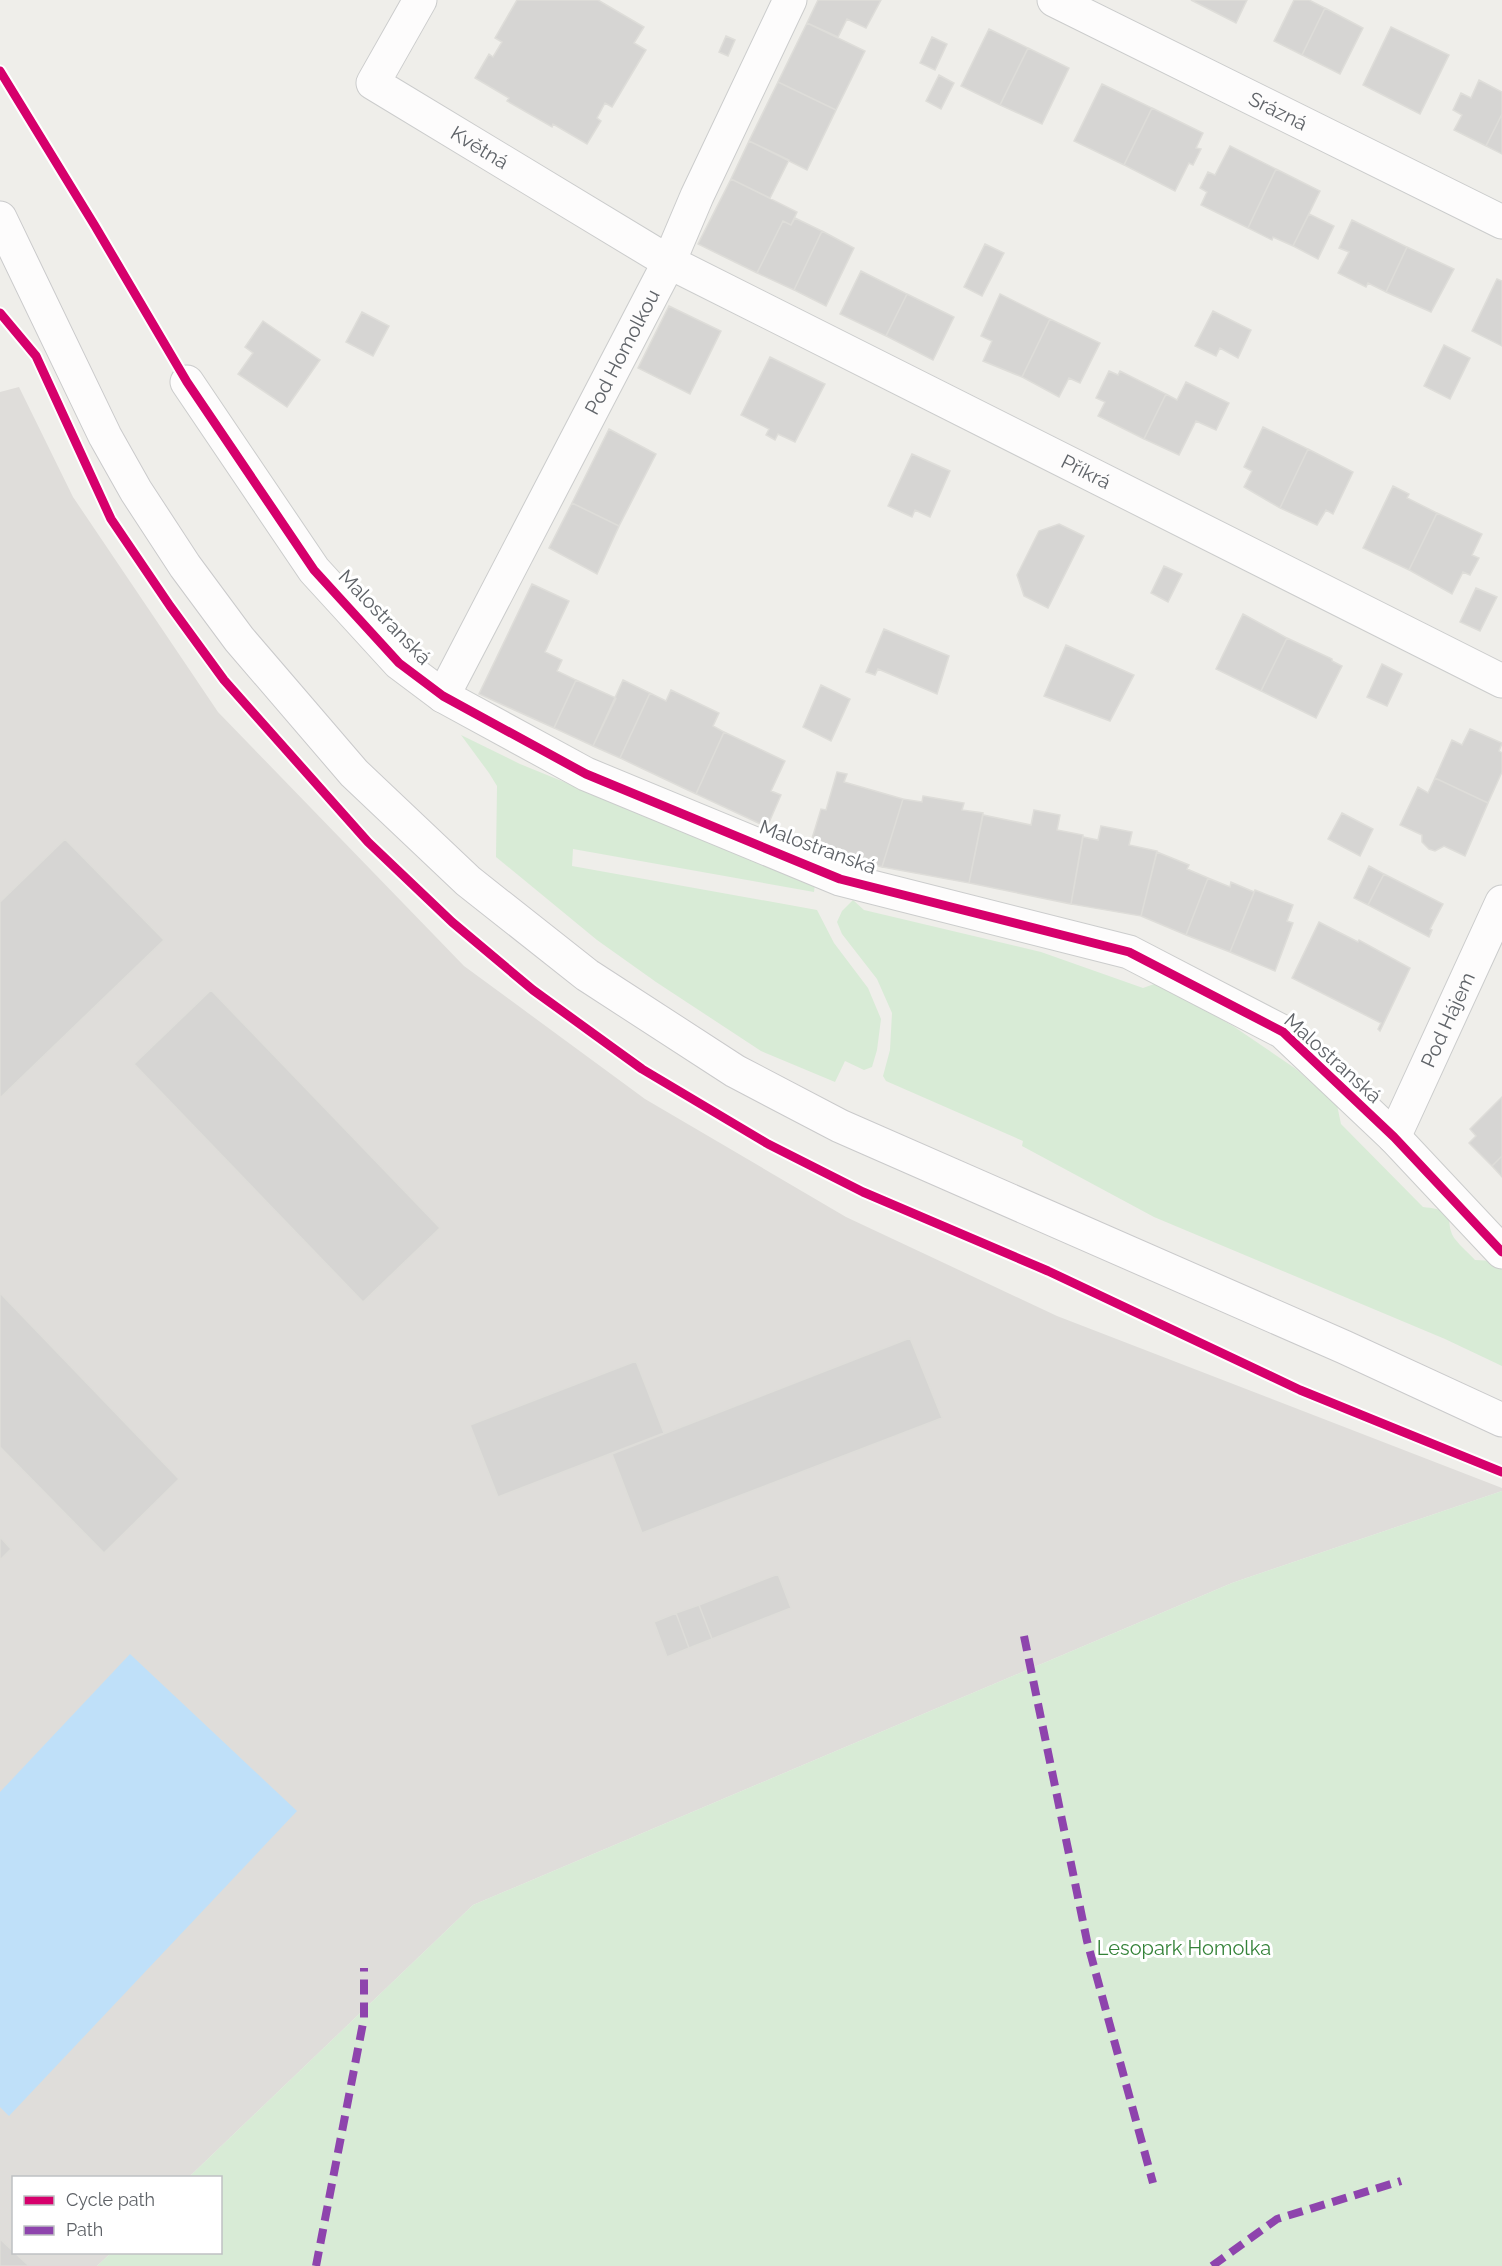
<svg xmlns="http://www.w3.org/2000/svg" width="1502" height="2266" viewBox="0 0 1502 2266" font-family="Raleway,sans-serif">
<rect width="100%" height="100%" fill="#efeeea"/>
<!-- industrial -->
<path fill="#dfddda" d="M 19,387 L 73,497 L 218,712 L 464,966 L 645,1099 L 846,1217 L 1057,1316 L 1502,1488 L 1502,1491 L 1232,1583 L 473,1905 L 189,2177 L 14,2178 L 14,2252 L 111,2253 L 97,2266 L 0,2266 L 0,392 Z"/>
<!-- green -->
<path fill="#d8ebd6" d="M 461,735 L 520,764 L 815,884 L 814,892 L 573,849 L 572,866 L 817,910 L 834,943 L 868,988 L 881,1019 L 877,1050 L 872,1067 L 864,1070 L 845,1061 L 835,1082 L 761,1051 L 656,982 L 597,940 L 496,857 L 497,786 L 489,773 Z
M 853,900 L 864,910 L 1041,952 L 1143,988 L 1157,983 L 1233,1026 L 1296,1069 L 1337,1105 L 1341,1124 L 1423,1207 C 1462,1211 1442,1220 1455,1239 C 1461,1247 1469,1253 1475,1260 L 1494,1261 L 1502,1270 L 1502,1366 L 1445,1339 L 1154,1217 L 1022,1146 L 1023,1141 L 886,1081 L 883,1076 L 890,1050 L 892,1013 L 877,979 L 842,934 L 837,922 L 842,911 Z
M 1502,1491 L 1502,2266 L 97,2266 L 111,2253 L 220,2252 L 220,2178 L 189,2177 L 473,1905 L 1232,1583 Z"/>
<!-- water -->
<path fill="#bfe0f9" d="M 130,1654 L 297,1811 L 9,2116 L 0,2107 L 0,1792 Z"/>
<!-- building -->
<path fill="#d6d5d3" stroke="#deddd9" stroke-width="1.5" d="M 517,0 L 598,0 L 644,27 L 634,43 L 646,50 L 612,107 L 605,103 L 597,118 L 601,121 L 587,144 L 553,124 L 552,127 L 507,101 L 509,98 L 475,78 L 489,54 L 493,57 L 502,42 L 495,38 Z
M 818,0 L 881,0 L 866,28 L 847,19 L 838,37 L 807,23 Z
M 1191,0 L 1247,0 L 1236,23 Z
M 1294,0 L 1309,0 L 1325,8 L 1302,55 L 1274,41 Z
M 1325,8 L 1363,28 L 1340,74 L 1302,55 Z
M 807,23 L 865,51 L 836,110 L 778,82 Z
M 1391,27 L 1449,55 L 1420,114 L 1363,85 Z
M 989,29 L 1028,48 L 1000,105 L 961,86 Z
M 726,36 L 735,40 L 728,56 L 719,52 Z
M 932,37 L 947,44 L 935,70 L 920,63 Z
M 1028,48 L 1069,68 L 1042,124 L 1000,105 Z
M 939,75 L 954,83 L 941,109 L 926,101 Z
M 1479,80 L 1502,92 L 1502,114 L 1486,146 L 1454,130 L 1462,115 L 1453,110 L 1461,93 L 1471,98 Z
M 778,82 L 836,110 L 807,170 L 749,141 Z
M 1102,84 L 1152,108 L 1124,165 L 1074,141 Z
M 1152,108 L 1203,133 L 1196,148 L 1201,149 L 1193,165 L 1189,163 L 1175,191 L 1124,165 Z
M 1502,114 L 1502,154 L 1486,146 Z
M 749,141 L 789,160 L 770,198 L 731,179 Z
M 1230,146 L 1276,169 L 1248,228 L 1201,205 L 1207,192 L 1200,188 L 1208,172 L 1215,175 Z
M 1276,169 L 1320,191 L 1293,246 L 1273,237 L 1272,240 L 1248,228 Z
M 731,179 L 797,212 L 791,225 L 783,221 L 757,273 L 698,244 Z
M 1309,214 L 1334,226 L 1318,259 L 1293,246 Z
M 795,218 L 822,231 L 794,290 L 757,273 L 783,221 L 791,225 Z
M 1352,220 L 1407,247 L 1386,292 L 1368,283 L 1366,287 L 1338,273 L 1349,252 L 1339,248 Z
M 822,231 L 854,248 L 826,306 L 794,290 Z
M 985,244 L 1004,253 L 982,296 L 964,287 Z
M 1407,247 L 1454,269 L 1431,312 L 1386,292 Z
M 861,271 L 907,294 L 886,336 L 840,314 Z
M 1497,279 L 1502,281 L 1502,346 L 1472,331 Z
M 907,294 L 954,317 L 933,360 L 886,336 Z
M 1000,294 L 1050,319 L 1022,377 L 983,361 L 992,341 L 981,336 Z
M 669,306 L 721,331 L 690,394 L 638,368 Z
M 1213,311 L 1251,330 L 1238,358 L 1220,348 L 1216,356 L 1195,346 Z
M 362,312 L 389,326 L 373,356 L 346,342 Z
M 1050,319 L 1100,343 L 1080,383 L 1069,378 L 1059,397 L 1022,377 Z
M 263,321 L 320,360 L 287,407 L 238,374 L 253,353 L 245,347 Z
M 1444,345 L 1470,358 L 1450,399 L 1424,386 Z
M 770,357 L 825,384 L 795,442 L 778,434 L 775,440 L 766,435 L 769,429 L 741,415 Z
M 1109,371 L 1118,375 L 1120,371 L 1166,394 L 1144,439 L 1098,416 L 1105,402 L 1096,398 Z
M 1186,382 L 1229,403 L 1216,430 L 1196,421 L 1179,455 L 1144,439 L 1166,394 L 1177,400 Z
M 1263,427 L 1308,449 L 1280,508 L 1244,487 L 1252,471 L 1244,467 Z
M 609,429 L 656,454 L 619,526 L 572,503 Z
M 1308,449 L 1353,472 L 1333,514 L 1326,510 L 1317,525 L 1280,508 Z
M 912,454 L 950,471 L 930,517 L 915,510 L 912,517 L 888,506 Z
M 1393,486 L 1409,494 L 1407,498 L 1437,513 L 1409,570 L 1363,548 Z
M 572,503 L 619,526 L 597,574 L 549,548 Z
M 1437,513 L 1482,534 L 1472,555 L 1479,558 L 1470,575 L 1463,572 L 1452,594 L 1409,570 Z
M 1059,524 L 1084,536 L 1048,608 L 1024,596 L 1017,575 L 1039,531 Z
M 1164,566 L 1182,574 L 1168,602 L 1151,593 Z
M 532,584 L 569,601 L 545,652 L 562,660 L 557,671 L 576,680 L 554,728 L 479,694 Z
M 1476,588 L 1497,597 L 1480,631 L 1460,622 Z
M 1243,614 L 1287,638 L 1261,691 L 1216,669 Z
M 884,629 L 949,656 L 937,694 L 878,669 L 875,675 L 866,672 Z
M 1287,638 L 1332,659 L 1332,661 L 1342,666 L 1316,718 L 1261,691 Z
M 1066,645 L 1134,675 L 1110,721 L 1044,696 Z
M 1382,664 L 1402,674 L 1387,706 L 1367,697 Z
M 576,680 L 616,698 L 593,746 L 554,728 Z
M 623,680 L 650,693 L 620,758 L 593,746 Z
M 821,685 L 850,699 L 831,741 L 803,727 Z
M 671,690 L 719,713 L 713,726 L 724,732 L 696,794 L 620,758 L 650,693 L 666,701 Z
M 1470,729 L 1502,743 L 1499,751 L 1502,753 L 1502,772 L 1488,803 L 1435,778 L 1452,740 L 1462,745 Z
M 724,732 L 785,761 L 771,791 L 781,795 L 767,827 L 696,794 Z
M 837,772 L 847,774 L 844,782 L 903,799 L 882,867 L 810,845 L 821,809 L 826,810 Z
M 1435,778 L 1488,803 L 1465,856 L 1444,846 L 1435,851 L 1429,849 L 1422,842 L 1422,835 L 1400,825 L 1418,787 L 1428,793 Z
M 923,796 L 964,803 L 962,810 L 983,813 L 969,883 L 882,867 L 903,799 L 922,802 Z
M 1034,810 L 1060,815 L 1057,830 L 1083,835 L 1071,904 L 969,883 L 983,815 L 1031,825 Z
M 1342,813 L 1373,829 L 1360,856 L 1328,839 Z
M 1101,826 L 1132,832 L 1129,845 L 1157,851 L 1141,916 L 1071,904 L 1083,837 L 1098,840 Z
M 65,839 L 164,940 L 0,1098 L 0,902 Z
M 1157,852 L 1189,865 L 1187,869 L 1208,878 L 1186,935 L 1141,916 Z
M 1369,866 L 1384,874 L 1368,905 L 1354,898 Z
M 1384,874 L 1443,904 L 1430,929 L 1432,930 L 1429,937 L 1368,905 Z
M 1208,878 L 1230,887 L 1231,882 L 1254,892 L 1230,952 L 1186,935 Z
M 1255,890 L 1293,905 L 1287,921 L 1293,923 L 1275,971 L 1230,952 Z
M 1319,922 L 1358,942 L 1359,940 L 1410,968 L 1380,1031 L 1378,1029 L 1381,1023 L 1292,978 Z
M 211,990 L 440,1228 L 363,1302 L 134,1064 Z
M 1502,1097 L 1502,1156 L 1492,1166 L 1469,1143 L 1476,1136 L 1470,1129 Z
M 1502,1156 L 1502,1177 L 1492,1166 Z
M 0,1293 L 179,1479 L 104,1553 L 0,1447 Z
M 910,1338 L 942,1418 L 642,1533 L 612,1454 Z
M 636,1361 L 664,1433 L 498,1497 L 470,1425 Z
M 0,1537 L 11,1549 L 0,1560 Z
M 778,1574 L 791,1608 L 712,1639 L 699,1605 Z
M 699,1605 L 712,1639 L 689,1648 L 676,1613 Z
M 676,1613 L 689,1648 L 667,1657 L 654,1622 Z
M 0,2239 L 28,2265 L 27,2266 L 0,2266 Z"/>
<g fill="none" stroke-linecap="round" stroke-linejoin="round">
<defs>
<g id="street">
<path id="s1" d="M 420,0 L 373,83 L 669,262 L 1502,681"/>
<path id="s2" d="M 1054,0 L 1502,222"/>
<path d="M 187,382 L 314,570 L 399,663 L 443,696 L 586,774 L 840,879 L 1129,952 L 1283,1032 L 1394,1137 L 1502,1252"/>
<path id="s3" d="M 443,696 L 669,262 L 697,196 L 790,0"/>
<path id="s4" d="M 1394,1137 L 1502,902"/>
</g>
<path id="secondary" d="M 0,218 L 105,436 L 136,491 L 185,566 L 239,639 L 354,773 L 468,881 L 587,975 L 735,1071 L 840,1126 L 1344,1347 L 1502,1420"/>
</defs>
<!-- street casing -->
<use href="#street" stroke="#cbcccc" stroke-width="35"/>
<!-- secondary casing -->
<use href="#secondary" stroke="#cacacb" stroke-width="35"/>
<!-- street -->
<use href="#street" stroke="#fdfcfc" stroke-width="33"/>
<!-- secondary -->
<use href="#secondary" stroke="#fdfcfc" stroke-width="33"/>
<!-- quiet -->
<path stroke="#8e44ad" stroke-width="8" stroke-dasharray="15 8" stroke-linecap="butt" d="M 1024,1636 L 1087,1941 L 1153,2183
M 316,2266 L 364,2018 L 364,1968
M 1212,2266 L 1277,2219 L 1401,2181"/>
<defs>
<path id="cycleway" d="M 0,71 L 95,226 L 187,382 L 314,570 L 399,663 L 443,696 L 586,774 L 840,879 L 1129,952 L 1283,1032 L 1394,1137 L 1502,1252
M 0,313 L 36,356 L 111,519 L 170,606 L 224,680 L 368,842 L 452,922 L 533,990 L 642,1069 L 768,1144 L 863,1192 L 1048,1271 L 1300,1390 L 1502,1472"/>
</defs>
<!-- cycleway casing -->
<use href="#cycleway" stroke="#fff" stroke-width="13"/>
<!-- cycleway -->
<use href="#cycleway" stroke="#d6006c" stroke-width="9"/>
</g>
<g text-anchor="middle" stroke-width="6" stroke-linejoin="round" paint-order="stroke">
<!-- street labels -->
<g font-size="20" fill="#5f6368" stroke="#fff">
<text dy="7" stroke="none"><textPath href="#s2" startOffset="250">Srázná</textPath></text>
<text dy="7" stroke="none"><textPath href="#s1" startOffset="220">Květná</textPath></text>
<text dy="7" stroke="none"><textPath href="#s3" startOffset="388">Pod Homolkou</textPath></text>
<text dy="7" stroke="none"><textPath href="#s1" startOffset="908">Příkrá</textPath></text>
<text transform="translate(385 617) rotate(46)" y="7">Malostranská</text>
<text transform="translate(818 847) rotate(20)" y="7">Malostranská</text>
<text dy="7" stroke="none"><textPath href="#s4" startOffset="129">Pod Hájem</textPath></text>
<text transform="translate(1333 1058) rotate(42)" y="7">Malostranská</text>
</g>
<!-- park labels -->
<g font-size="20" fill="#348238" stroke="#fff">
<text x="1184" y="1955">Lesopark Homolka</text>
</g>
</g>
<!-- legend -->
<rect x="12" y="2176" width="210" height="78" fill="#ffffff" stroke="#bfc1c3" stroke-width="1.5"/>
<rect x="24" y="2196" width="30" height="9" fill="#d6006c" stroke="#bfc1c3" stroke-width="1.5"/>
<text x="66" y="2206" font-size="18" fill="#5f6368">Cycle path</text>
<rect x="24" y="2226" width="30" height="9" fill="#8e44ad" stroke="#bfc1c3" stroke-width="1.5"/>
<text x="66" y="2236" font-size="18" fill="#5f6368">Path</text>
</svg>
